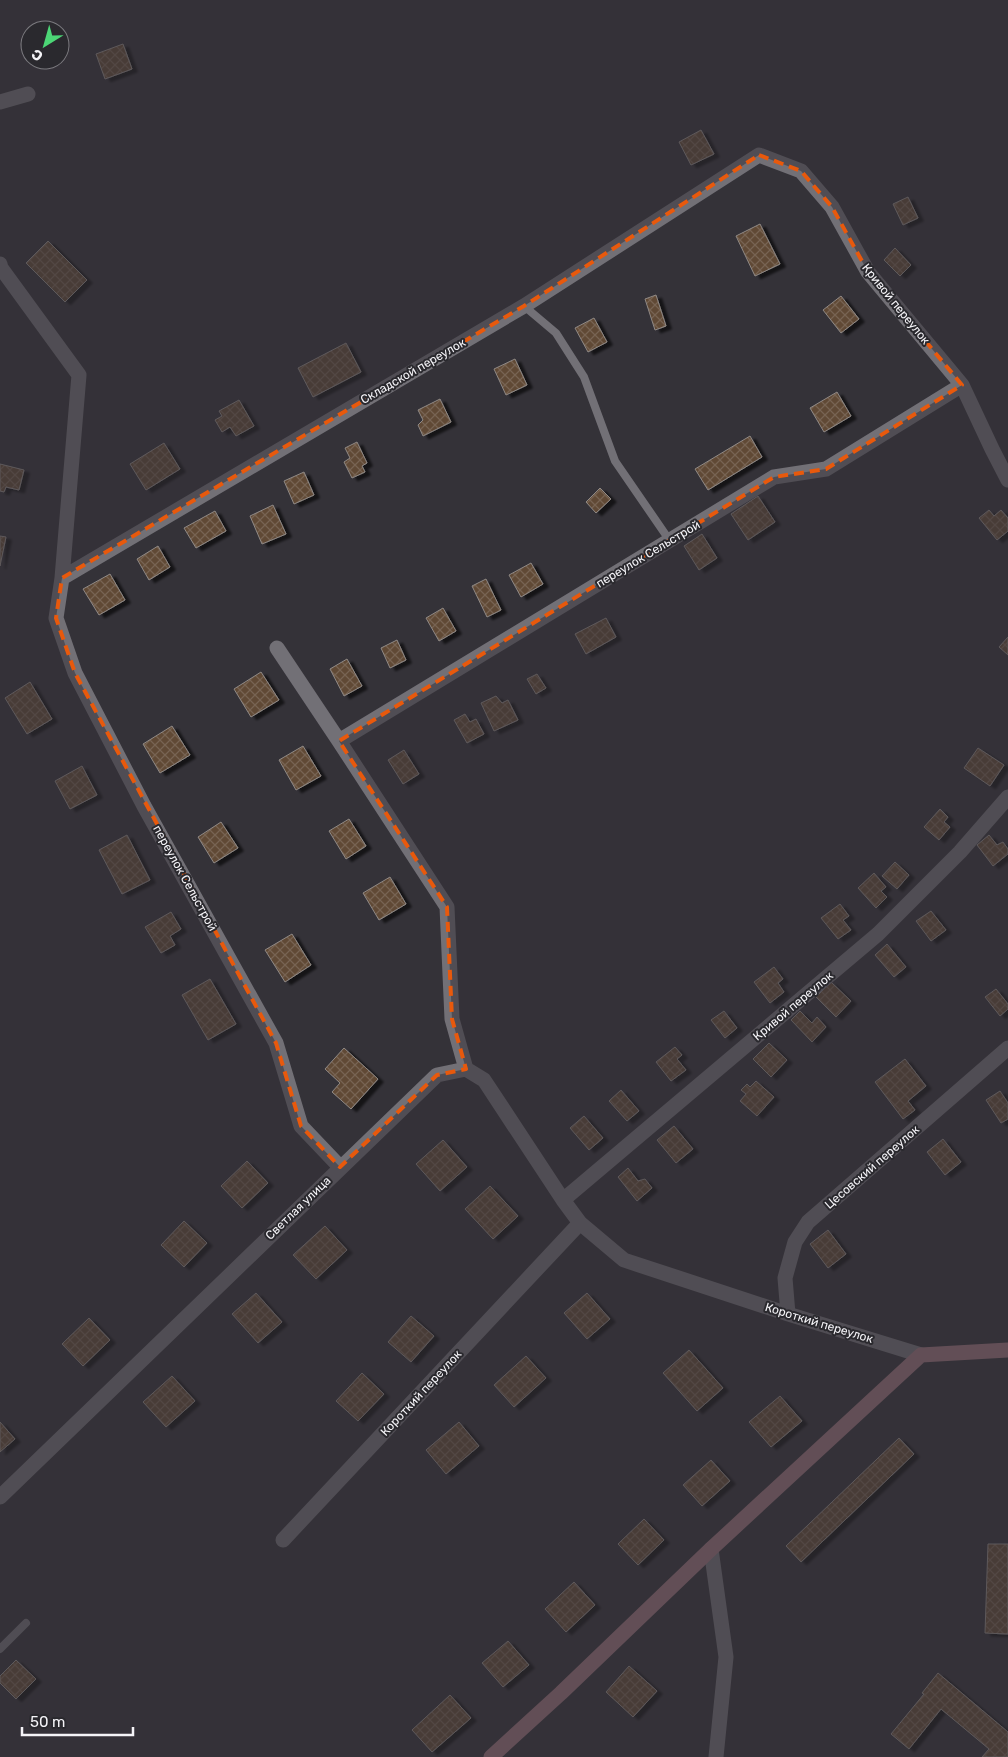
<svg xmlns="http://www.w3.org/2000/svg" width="1008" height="1757" viewBox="0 0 1008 1757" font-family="Rubik,sans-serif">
<defs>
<pattern id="building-cross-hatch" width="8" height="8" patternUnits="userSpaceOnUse" patternTransform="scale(1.25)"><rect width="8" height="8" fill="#604834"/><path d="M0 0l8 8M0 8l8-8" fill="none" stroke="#776352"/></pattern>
<filter id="shadow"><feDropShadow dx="5.5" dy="3" stdDeviation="1" flood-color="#0009"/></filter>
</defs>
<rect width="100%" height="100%" fill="#343238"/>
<!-- building -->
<path fill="url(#building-cross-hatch)" stroke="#8f8985" filter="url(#shadow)" d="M 123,44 L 132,69 L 105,79 L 96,54 Z
M 701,130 L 714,154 L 691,165 L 679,142 Z
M 908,197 L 918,218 L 903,225 L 893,204 Z
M 760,224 L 780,264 L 755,276 L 736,236 Z
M 48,241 L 87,280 L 65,302 L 26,263 Z
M 895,248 L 911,265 L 900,276 L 884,260 Z
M 656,295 L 666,326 L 655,330 L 645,299 Z
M 841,296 L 859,319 L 841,333 L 823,310 Z
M 594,318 L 607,342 L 588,352 L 575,328 Z
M 346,343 L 361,372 L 313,397 L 298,368 Z
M 515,359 L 527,385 L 506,395 L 494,369 Z
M 837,392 L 851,416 L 824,432 L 810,408 Z
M 440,399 L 451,422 L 423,436 L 418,425 L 423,420 L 418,410 Z
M 239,400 L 254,426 L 236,436 L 230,427 L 222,432 L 215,420 L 222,416 L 219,411 Z
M 750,436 L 762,457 L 708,490 L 695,469 Z
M 357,442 L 367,463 L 362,466 L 365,472 L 352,478 L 344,462 L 350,458 L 345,448 Z
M 164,443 L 180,469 L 146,490 L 130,464 Z
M 0,464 L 24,470 L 19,490 L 6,487 L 4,492 L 0,491 Z
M 304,472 L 314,495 L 294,504 L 284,481 Z
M 600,488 L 611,499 L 596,513 L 586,502 Z
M 758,496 L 775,522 L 748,540 L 731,514 Z
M 273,505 L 286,534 L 262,544 L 250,516 Z
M 989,510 L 994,516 L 1001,510 L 1008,518 L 1008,531 L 997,540 L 979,518 Z
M 215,511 L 226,531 L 196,548 L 184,528 Z
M 702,534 L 717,558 L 699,570 L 684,546 Z
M 0,536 L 6,537 L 0,566 Z
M 158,546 L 170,567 L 149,580 L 137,559 Z
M 531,563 L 543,584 L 521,597 L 509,575 Z
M 110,574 L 125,600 L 99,615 L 83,589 Z
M 486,579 L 501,610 L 487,617 L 472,586 Z
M 443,608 L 456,631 L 439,641 L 426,618 Z
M 606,618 L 616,637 L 586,654 L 575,634 Z
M 1008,637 L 1008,655 L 999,647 Z
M 397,640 L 406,660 L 390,668 L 381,648 Z
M 347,659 L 362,686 L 344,696 L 330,669 Z
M 261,672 L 279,700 L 251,717 L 234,689 Z
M 537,674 L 546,688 L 536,694 L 527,679 Z
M 30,682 L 52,719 L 27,734 L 5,698 Z
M 496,696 L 502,703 L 508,700 L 518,720 L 494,731 L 481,703 Z
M 465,714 L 470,722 L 476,719 L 484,734 L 467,743 L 454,720 Z
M 172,726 L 190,755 L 160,773 L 143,744 Z
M 303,746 L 321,776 L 296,790 L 279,760 Z
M 978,748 L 1004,765 L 990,786 L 964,768 Z
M 404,750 L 419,774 L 403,784 L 388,760 Z
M 82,766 L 97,795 L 70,809 L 55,781 Z
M 940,809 L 948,817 L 944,822 L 950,827 L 939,840 L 924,827 Z
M 349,819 L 366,846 L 346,859 L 329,831 Z
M 221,822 L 238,848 L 214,863 L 198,837 Z
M 127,835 L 150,880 L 122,894 L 99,850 Z
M 989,835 L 997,845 L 1003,842 L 1008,849 L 1008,854 L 993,866 L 977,845 Z
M 895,862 L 909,875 L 897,889 L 882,876 Z
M 874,873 L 886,887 L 881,891 L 887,897 L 876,908 L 858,888 Z
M 390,877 L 406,904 L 379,920 L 363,893 Z
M 840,904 L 849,916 L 843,920 L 851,930 L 838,939 L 821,918 Z
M 931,911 L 946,930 L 931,941 L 916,921 Z
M 171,912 L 181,929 L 170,936 L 175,945 L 161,953 L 145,927 Z
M 292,934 L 311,965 L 285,982 L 265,950 Z
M 887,944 L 906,967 L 894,977 L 875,955 Z
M 774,967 L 783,979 L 778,983 L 784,992 L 770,1003 L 754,982 Z
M 210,979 L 236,1024 L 208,1040 L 182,995 Z
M 831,982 L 851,1001 L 836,1017 L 816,997 Z
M 996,989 L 1008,1004 L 1008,1009 L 1000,1016 L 985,997 Z
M 724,1011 L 737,1028 L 725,1038 L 711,1020 Z
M 800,1011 L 812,1023 L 817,1017 L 826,1027 L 812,1042 L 791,1020 Z
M 769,1043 L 787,1060 L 771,1077 L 753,1059 Z
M 675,1047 L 682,1055 L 677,1059 L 686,1070 L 671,1081 L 656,1062 Z
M 344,1048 L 378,1079 L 351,1109 L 332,1092 L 340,1083 L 325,1069 Z
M 905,1059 L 926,1086 L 908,1101 L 915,1110 L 903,1119 L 875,1082 Z
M 756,1081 L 774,1097 L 757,1116 L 740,1101 L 746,1094 L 741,1090 L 747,1084 L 750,1087 Z
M 621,1090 L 639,1111 L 627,1121 L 609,1101 Z
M 1000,1091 L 1008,1103 L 1008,1119 L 1001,1123 L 986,1100 Z
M 584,1116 L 603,1138 L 589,1150 L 570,1128 Z
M 674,1126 L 693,1149 L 676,1163 L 657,1140 Z
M 943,1139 L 961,1162 L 945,1175 L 927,1152 Z
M 443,1140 L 467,1167 L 440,1191 L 416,1164 Z
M 247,1161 L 268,1183 L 242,1208 L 221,1186 Z
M 628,1168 L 638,1181 L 645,1179 L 652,1188 L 637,1201 L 618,1177 Z
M 490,1186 L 518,1216 L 493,1239 L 465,1209 Z
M 184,1221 L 207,1243 L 184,1267 L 161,1245 Z
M 325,1226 L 347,1250 L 316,1279 L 293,1255 Z
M 828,1230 L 846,1254 L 828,1268 L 810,1244 Z
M 256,1293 L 282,1322 L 258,1343 L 232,1314 Z
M 587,1293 L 610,1319 L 587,1339 L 564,1313 Z
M 411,1316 L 434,1336 L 411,1362 L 388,1342 Z
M 89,1318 L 110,1340 L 83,1366 L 62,1344 Z
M 689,1350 L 723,1388 L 697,1411 L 663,1373 Z
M 526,1356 L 546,1378 L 514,1407 L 494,1385 Z
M 362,1373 L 384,1394 L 358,1421 L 336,1401 Z
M 172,1376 L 195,1401 L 166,1427 L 143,1402 Z
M 780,1396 L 802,1421 L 771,1447 L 749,1422 Z
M 0,1422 L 15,1439 L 0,1452 Z
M 459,1422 L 479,1446 L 446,1474 L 426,1450 Z
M 899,1438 L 914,1454 L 801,1562 L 786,1546 Z
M 711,1460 L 730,1481 L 702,1506 L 683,1485 Z
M 644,1519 L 664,1540 L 638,1565 L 618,1544 Z
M 988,1544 L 1008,1544 L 1008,1634 L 985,1633 Z
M 574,1582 L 595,1605 L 566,1632 L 545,1609 Z
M 508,1641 L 529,1665 L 503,1687 L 482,1663 Z
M 16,1660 L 36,1679 L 16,1699 L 0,1683 L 0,1676 Z
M 629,1666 L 657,1691 L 633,1717 L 606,1692 Z
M 938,1673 L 1008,1732 L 1008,1757 L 982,1757 L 989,1749 L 941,1709 L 909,1749 L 891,1734 L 924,1694 L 922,1693 Z
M 450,1695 L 471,1718 L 432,1752 L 412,1730 Z"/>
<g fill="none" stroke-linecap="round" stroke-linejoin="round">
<!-- lane -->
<path stroke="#727076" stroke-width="8" d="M 524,306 L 556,333 L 584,377 L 615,461 L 670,541
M 0,1649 L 26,1623"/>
<!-- street -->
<path stroke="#727076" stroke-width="15" d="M 0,102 L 28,94
M 0,264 L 1,268 L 79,375 L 62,578 L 56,618 L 75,673 L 144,806 L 276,1043 L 301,1126 L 340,1167
M 62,578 L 524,306 L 759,155 L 801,171 L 832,207 L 868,272 L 962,385 L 992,449 L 1008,480
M 277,648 L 339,741 L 447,907 L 452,1019 L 466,1069
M 339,741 L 774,477 L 826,469 L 962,385
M 563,1200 L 878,934 L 960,852 L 1008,797
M 788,1314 L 785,1278 L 795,1242 L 808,1222 L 1008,1048
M 0,1497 L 437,1075 L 466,1069 L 484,1080 L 563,1200 L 580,1223
M 283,1540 L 580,1223 L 624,1260 L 788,1314 L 921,1355
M 711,1549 L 726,1657 L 716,1757"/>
<!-- secondary -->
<path stroke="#9a727b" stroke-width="15" d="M 491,1757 L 561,1693 L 711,1549 L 921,1355 L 1008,1350"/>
</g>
<!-- marked area -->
<path d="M0 0H1008V1757H0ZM 759,155 L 801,171 L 832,207 L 868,272 L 962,385 L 826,469 L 774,477 L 339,741 L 447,907 L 452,1019 L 466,1069 L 437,1075 L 340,1167 L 301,1126 L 276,1043 L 75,673 L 56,618 L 62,578 L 524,306 Z" fill="#343238" fill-opacity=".55" fill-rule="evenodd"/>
<path fill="none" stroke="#e8590c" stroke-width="4" stroke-dasharray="10 6" stroke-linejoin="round" d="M 759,155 L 801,171 L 832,207 L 868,272 L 962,385 L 826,469 L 774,477 L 339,741 L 447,907 L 452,1019 L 466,1069 L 437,1075 L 340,1167 L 301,1126 L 276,1043 L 75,673 L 56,618 L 62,578 L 524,306 Z"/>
<g text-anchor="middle" stroke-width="4" stroke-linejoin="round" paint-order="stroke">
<!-- street labels -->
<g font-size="12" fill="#f5f4f8" stroke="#2a292e">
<text transform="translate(896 304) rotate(51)" y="4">Кривой переулок</text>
<text transform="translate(413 371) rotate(-30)" y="4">Складской переулок</text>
<text transform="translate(648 554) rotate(-31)" y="4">переулок Сельстрой</text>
<text transform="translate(185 878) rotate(61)" y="4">переулок Сельстрой</text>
<text transform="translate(793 1006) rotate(-40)" y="4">Кривой переулок</text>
<text transform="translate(872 1167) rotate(-41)" y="4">Цесовский переулок</text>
<text transform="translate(298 1208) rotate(-44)" y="4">Светлая улица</text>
<text transform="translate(819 1323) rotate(17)" y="4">Короткий переулок</text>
<text transform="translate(421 1393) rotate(-47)" y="4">Короткий переулок</text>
</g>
</g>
<!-- north arrow -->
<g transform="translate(45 45) rotate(217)"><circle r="24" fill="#2a292e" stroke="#7b7a7f"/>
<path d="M0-4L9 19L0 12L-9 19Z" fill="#4cd676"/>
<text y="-8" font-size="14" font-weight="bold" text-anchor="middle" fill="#f5f4f8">С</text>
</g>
<!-- scale -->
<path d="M22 1727v8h111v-8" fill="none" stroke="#f5f4f8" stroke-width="2.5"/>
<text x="30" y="1727" font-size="15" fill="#f5f4f8" stroke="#2a292e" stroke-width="4" paint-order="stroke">50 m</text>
</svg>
